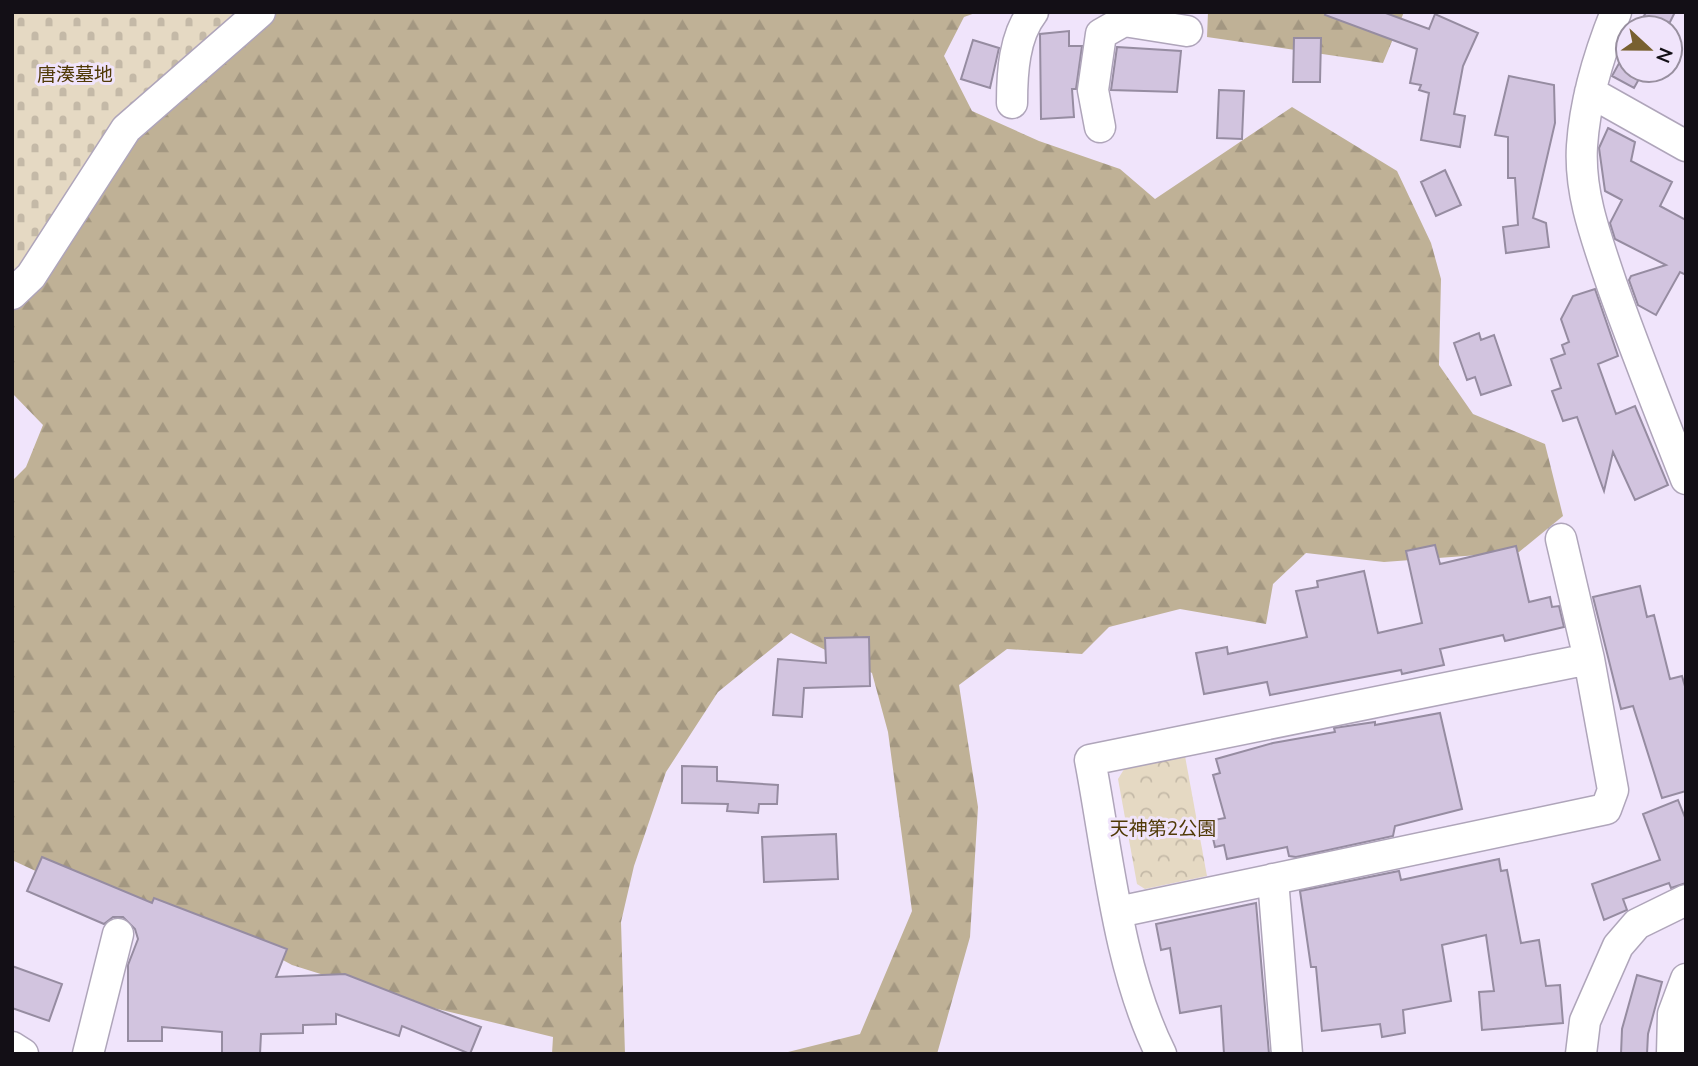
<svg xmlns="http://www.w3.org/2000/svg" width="1698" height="1066" viewBox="0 0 1698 1066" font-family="'Nunito Sans','Noto Sans JP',sans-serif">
<defs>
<pattern id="forest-firs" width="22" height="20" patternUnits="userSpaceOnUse" patternTransform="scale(1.75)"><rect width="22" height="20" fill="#bfb196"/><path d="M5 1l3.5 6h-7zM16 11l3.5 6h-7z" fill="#a39781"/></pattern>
<pattern id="cemetery-stones" width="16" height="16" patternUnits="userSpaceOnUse" patternTransform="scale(1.75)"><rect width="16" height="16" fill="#e5d9c3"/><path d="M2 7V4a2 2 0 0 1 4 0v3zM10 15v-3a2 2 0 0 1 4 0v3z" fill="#c4b9a7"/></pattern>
<pattern id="park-crowns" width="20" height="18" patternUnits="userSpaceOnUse" patternTransform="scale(1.75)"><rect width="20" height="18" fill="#e5d9c3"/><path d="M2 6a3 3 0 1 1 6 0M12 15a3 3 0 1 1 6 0" fill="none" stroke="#c4b9a7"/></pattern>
</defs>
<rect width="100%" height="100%" fill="#f0e4fb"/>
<!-- forest -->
<path fill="url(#forest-firs)" d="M 273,12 L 978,12 L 964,17 L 944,56 L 972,111 L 1039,141 L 1120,169 L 1155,199 L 1292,107 L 1397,171 L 1431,243 L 1441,279 L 1439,365 L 1473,414 L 1545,444 L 1563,516 L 1519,552 L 1384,562 L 1306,553 L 1273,584 L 1266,624 L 1180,609 L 1109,627 L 1082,654 L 1007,649 L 959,685 L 978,807 L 970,937 L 937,1054 L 780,1054 L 860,1034 L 912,911 L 888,732 L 872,673 L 791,633 L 718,692 L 666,772 L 634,866 L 621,922 L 625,1054 L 552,1054 L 553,1037 L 413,1003 L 292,965 L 228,930 L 130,915 L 12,860 L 12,481 L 26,467 L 43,425 L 12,393 L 12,306 L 38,283 L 140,136 Z
M 1208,12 L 1404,12 L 1383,63 L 1207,37 Z"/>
<!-- cemetery -->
<path fill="url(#cemetery-stones)" d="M 12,12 L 245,12 L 124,114 L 76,177 L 26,266 L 12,277 Z"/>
<!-- park -->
<path fill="url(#park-crowns)" d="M 1185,756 L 1207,876 L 1145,889 L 1137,884 L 1118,779 L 1126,766 Z"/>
<!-- building -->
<path fill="#d2c4df" stroke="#968ca1" stroke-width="2" d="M 1326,12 L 1383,12 L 1429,29 L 1435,14 L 1478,33 L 1463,66 L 1454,114 L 1465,116 L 1460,147 L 1421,140 L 1429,93 L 1419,90 L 1421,85 L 1410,83 L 1417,49 L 1325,15 Z
M 1646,12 L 1675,12 L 1667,28 L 1638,28 Z
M 1069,31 L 1069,46 L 1082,46 L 1076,89 L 1072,89 L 1074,117 L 1041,119 L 1040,34 Z
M 1294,38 L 1321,38 L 1320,82 L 1293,82 Z
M 973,40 L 999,48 L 990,88 L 961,79 Z
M 1117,47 L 1181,51 L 1177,92 L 1111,90 Z
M 1628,47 L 1628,70 L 1644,70 L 1634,88 L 1612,76 Z
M 1509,76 L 1554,85 L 1555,123 L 1533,218 L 1546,223 L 1549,247 L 1506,253 L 1503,227 L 1518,225 L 1515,178 L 1508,178 L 1508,137 L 1495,135 Z
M 1219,90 L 1244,91 L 1242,139 L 1217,138 Z
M 1608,128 L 1635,142 L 1631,161 L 1672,182 L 1660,206 L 1686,220 L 1686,275 L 1680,272 L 1656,315 L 1638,305 L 1629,280 L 1631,276 L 1666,265 L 1615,239 L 1610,223 L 1622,200 L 1605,191 L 1599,148 Z
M 1445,170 L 1461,205 L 1436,216 L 1421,182 Z
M 1595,289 L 1618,356 L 1598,364 L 1616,414 L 1635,406 L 1668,485 L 1635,500 L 1613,452 L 1604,491 L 1577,417 L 1563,421 L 1552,391 L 1561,388 L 1551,359 L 1565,354 L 1562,345 L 1569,342 L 1561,319 L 1573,296 Z
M 1479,333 L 1481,340 L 1494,335 L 1511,385 L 1481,395 L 1475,377 L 1467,380 L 1454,343 Z
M 1435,545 L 1440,564 L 1516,546 L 1529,602 L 1550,597 L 1552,607 L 1559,606 L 1564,627 L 1505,641 L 1503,635 L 1440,649 L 1444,665 L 1402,674 L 1401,670 L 1270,695 L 1267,682 L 1204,694 L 1196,653 L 1227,647 L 1228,654 L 1307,637 L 1296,591 L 1318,587 L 1317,581 L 1364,571 L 1378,633 L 1422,623 L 1406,551 Z
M 1640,586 L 1647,617 L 1654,615 L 1670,679 L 1682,676 L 1686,690 L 1686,791 L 1662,798 L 1633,706 L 1621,709 L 1593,597 Z
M 869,637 L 870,686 L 804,688 L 802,717 L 773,715 L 778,659 L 826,663 L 825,638 Z
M 1440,713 L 1462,809 L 1395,826 L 1393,836 L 1296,857 L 1289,856 L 1287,847 L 1227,859 L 1224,845 L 1215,847 L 1209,821 L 1225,818 L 1213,775 L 1220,773 L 1216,759 L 1273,743 L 1335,732 L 1334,728 L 1375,722 L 1375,725 Z
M 682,766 L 717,767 L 717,781 L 778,785 L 777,804 L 759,804 L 758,813 L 727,811 L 728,804 L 682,803 Z
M 1678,800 L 1686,820 L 1686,883 L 1671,888 L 1669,883 L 1623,899 L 1627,910 L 1604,920 L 1592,884 L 1660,860 L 1643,814 Z
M 836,834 L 838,879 L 764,882 L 762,837 Z
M 42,857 L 152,903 L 154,898 L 287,949 L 276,977 L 345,974 L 481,1027 L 470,1054 L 402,1026 L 399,1036 L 336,1014 L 336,1024 L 303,1025 L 303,1033 L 261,1034 L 260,1054 L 222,1054 L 222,1032 L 162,1027 L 162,1041 L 128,1041 L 128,965 L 138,939 L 135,929 L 123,917 L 113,917 L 104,924 L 27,891 Z
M 1499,859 L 1501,871 L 1507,870 L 1521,943 L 1539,940 L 1546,986 L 1560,985 L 1563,1023 L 1482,1030 L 1479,992 L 1494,991 L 1486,935 L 1442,945 L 1451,1001 L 1403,1010 L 1405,1033 L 1382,1037 L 1380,1024 L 1322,1031 L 1316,967 L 1311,967 L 1300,891 L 1399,871 L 1401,880 Z
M 1256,903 L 1269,1054 L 1224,1054 L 1221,1006 L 1180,1013 L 1170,948 L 1161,950 L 1156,924 Z
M 12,966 L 62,984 L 49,1021 L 12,1008 Z
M 1637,975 L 1662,982 L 1648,1034 L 1647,1054 L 1621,1054 L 1622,1029 Z"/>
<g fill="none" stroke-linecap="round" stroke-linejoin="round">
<defs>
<path id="street" d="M 1125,12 L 1124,21 L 1187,31
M 1616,12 C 1599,54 1585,100 1582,146 C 1579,194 1597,240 1612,285 C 1635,350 1661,415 1686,479
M 1590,92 L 1686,146
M 1012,103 C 1012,73 1014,36 1033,12
M 1100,127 L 1093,90 L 1101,34 L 1124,21
M 12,294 L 31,276 L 126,129 L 260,12
M 1561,539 L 1589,659
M 1273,879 L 1287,1054
M 1118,912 L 1606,809 L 1613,790 L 1589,659 L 1090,760 C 1108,854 1118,968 1161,1054
M 12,1047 L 23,1054
M 88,1054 L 118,934
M 1581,1054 L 1585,1021 L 1618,946 L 1637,924 L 1686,900
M 1672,1054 L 1673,1014 L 1686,979"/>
</defs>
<!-- street casing -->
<use href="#street" stroke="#afa5ba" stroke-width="33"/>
<!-- street -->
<use href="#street" stroke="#fff" stroke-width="30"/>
</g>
<g text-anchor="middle" stroke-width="6" stroke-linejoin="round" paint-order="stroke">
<!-- park labels -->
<g font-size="19" fill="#503a07" stroke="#f0e4fb">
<text x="75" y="81">唐湊墓地</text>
<text x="1163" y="835">天神第2公園</text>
</g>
</g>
<!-- border -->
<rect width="1698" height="1066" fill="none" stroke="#130f16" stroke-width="28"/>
<!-- north arrow -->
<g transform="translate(1649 49) rotate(112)"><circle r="33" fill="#f0e4fb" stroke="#988f9f" stroke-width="2"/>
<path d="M0-5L12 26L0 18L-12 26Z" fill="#786030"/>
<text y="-10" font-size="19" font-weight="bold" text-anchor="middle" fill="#130f16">N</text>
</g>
</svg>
